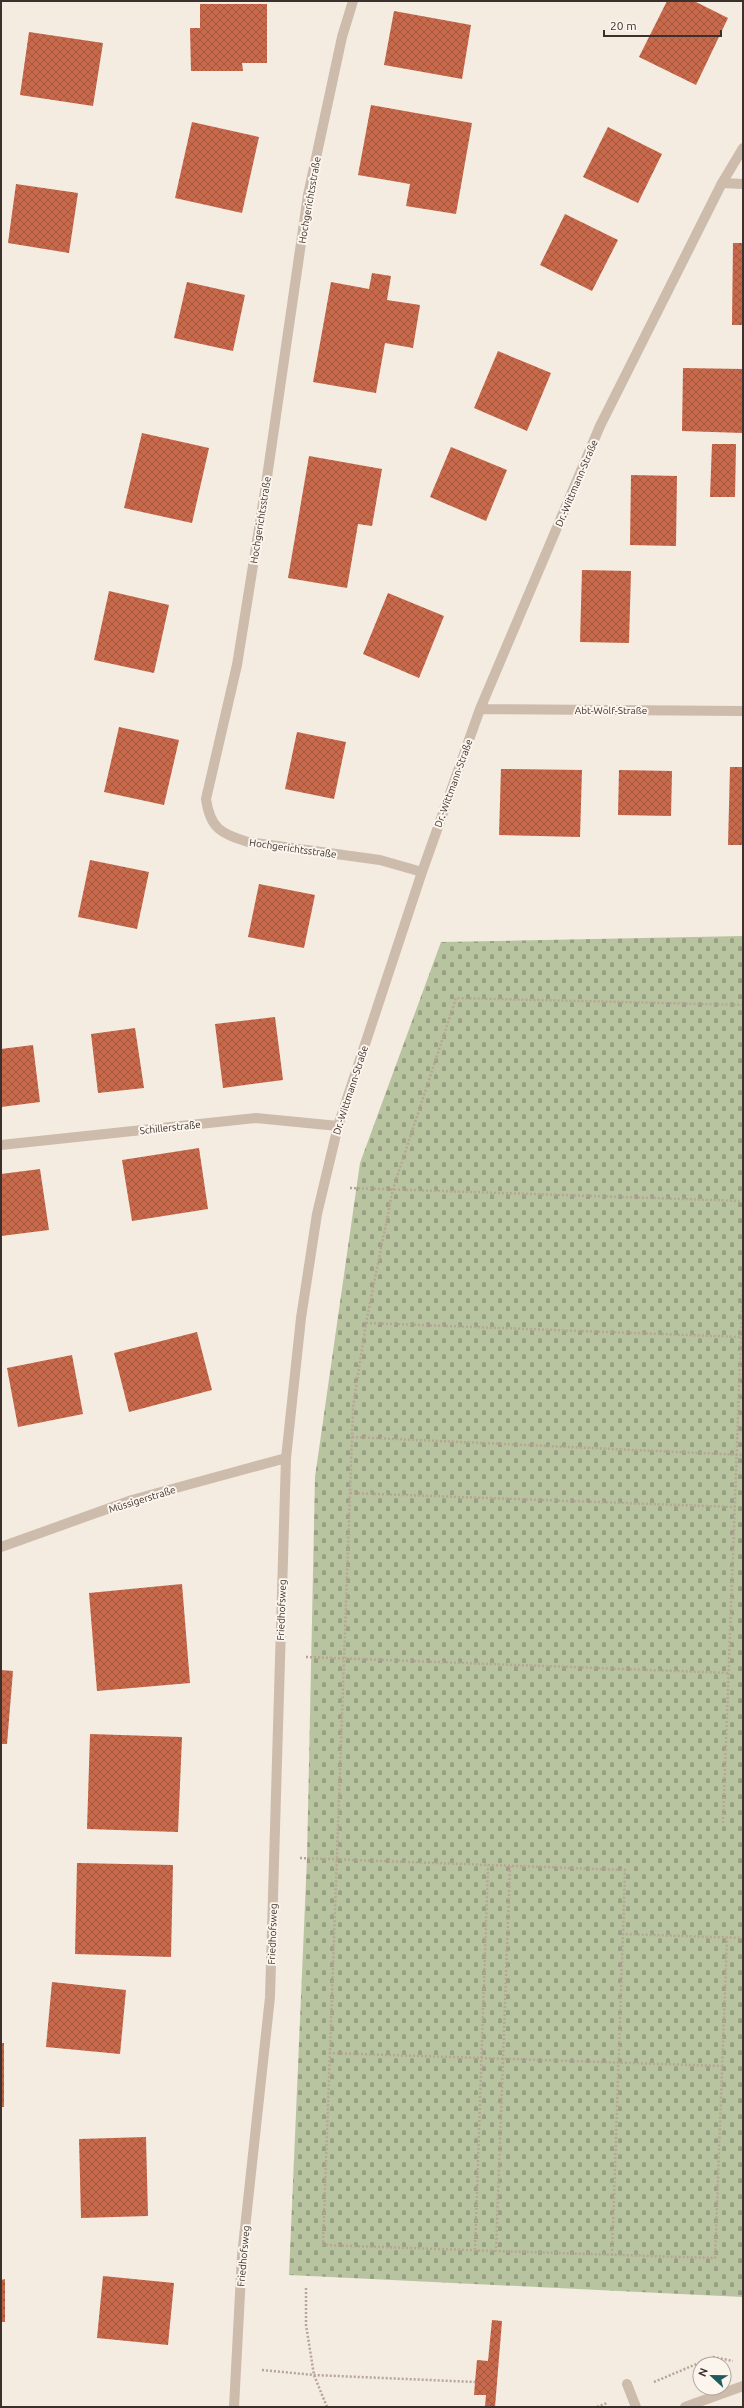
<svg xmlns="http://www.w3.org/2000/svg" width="744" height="2408" viewBox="0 0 744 2408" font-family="Ubuntu,sans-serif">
<defs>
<pattern id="cemetery-stones" width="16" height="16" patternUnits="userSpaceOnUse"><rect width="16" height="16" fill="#b8c4a0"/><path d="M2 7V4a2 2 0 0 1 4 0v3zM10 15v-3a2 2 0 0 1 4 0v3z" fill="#97a083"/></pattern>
<pattern id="building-cross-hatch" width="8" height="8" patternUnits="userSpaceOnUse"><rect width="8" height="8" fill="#c8694b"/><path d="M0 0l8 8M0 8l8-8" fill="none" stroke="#a4573f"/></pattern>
</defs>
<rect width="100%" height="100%" fill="#f4ebe1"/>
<!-- cemetery -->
<path fill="url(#cemetery-stones)" d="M 743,936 L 743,2297 L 289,2275 L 307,1858 L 315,1477 L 360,1163 L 441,942 Z"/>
<!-- building -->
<path fill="url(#building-cross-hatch)" d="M 667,1 L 694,1 L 728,18 L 696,85 L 639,57 Z
M 200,4 L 267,4 L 267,63 L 242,63 L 243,71 L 191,71 L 190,28 L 200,28 Z
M 394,11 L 471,25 L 462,79 L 384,65 Z
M 29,32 L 103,43 L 93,106 L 20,95 Z
M 371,105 L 472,123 L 456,214 L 406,206 L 410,184 L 358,175 Z
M 192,122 L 259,137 L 242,213 L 175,198 Z
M 608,127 L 662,154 L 638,203 L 583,177 Z
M 16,184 L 78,193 L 69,253 L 8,243 Z
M 565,214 L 618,240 L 592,291 L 540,265 Z
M 733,243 L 743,243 L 743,325 L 732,325 Z
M 372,273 L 391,276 L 387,300 L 420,305 L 413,348 L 385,343 L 376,393 L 313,382 L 331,282 L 369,289 Z
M 187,282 L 245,295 L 233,351 L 174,338 Z
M 498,351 L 551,373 L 527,431 L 474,408 Z
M 683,368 L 743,369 L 743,433 L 682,431 Z
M 142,433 L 209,448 L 192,523 L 124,508 Z
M 712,444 L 736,444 L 735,497 L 710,497 Z
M 451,447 L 507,470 L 486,521 L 430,497 Z
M 309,456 L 382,469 L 372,526 L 358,524 L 347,588 L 288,578 Z
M 631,475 L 677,476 L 676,546 L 630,545 Z
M 582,570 L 631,571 L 629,643 L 580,642 Z
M 109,591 L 169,605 L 154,673 L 94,660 Z
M 388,593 L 444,616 L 419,678 L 363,654 Z
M 119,727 L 179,740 L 164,805 L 104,792 Z
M 297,732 L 346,742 L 334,799 L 285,789 Z
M 730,767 L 743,767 L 743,845 L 728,845 Z
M 501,769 L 582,770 L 580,837 L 499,835 Z
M 619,770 L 672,771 L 671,816 L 618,815 Z
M 90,860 L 149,872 L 137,929 L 78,917 Z
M 259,884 L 315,895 L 304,948 L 248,937 Z
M 275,1017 L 283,1080 L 223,1088 L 215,1024 Z
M 135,1028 L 144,1088 L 98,1093 L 91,1034 Z
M 33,1045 L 40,1102 L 1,1107 L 1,1049 Z
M 199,1148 L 208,1209 L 132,1221 L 122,1160 Z
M 40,1169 L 49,1230 L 1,1236 L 1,1174 Z
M 197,1332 L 212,1390 L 129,1412 L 114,1353 Z
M 72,1355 L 83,1414 L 18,1427 L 7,1368 Z
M 182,1584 L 190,1683 L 97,1691 L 89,1593 Z
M 1,1670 L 13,1671 L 7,1744 L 1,1744 Z
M 90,1734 L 182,1737 L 178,1832 L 87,1829 Z
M 77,1863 L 173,1865 L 171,1957 L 75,1954 Z
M 52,1982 L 126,1990 L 120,2054 L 46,2047 Z
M 1,2043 L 4,2043 L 4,2107 L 1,2107 Z
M 146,2137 L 148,2216 L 81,2218 L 79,2139 Z
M 103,2276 L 174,2283 L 168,2345 L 97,2338 Z
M 5,2279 L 5,2322 L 1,2322 L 1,2280 Z
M 492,2320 L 502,2321 L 495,2407 L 485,2407 L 486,2395 L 474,2395 L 475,2382 L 477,2360 L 488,2361 Z"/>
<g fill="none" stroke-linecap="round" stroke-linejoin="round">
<!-- path -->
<path stroke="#b9a596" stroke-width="2.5" stroke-dasharray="2 2" stroke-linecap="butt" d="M 350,1188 L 743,1201
M 366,1323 L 741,1337 L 743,1277
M 352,1437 L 743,1455
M 350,1493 L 735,1507
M 306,1657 L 729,1673
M 723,1823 L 741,1337
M 300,1858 L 625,1870 L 623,1934 L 743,1938
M 510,1866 L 496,2251 L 715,2258 L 727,1937
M 329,2053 L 722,2066
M 475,2250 L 488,1865
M 496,2251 L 323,2245 L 352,1437 L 353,1407 L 366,1323 L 393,1189 L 456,998 L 743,1005
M 612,2255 L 623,1934
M 306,2288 L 306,2325 L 314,2375 L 327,2407
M 262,2370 L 314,2375 L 475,2382
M 654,2382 L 713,2357 L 733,2361
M 597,2407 L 607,2403"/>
<!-- lane -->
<path stroke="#cdbbac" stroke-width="10" d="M 627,2384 L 636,2407"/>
<!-- street -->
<path stroke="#cdbbac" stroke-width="10" d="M 353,1 L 342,37 L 308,195 L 265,491 L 237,665 L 206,799 C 210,828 221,834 248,842 L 380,860 L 422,872
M 722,183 L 743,184
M 480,709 L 743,711
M 1,1145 L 256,1118 L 338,1126
M 1,1547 L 132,1500 L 286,1458
M 234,2407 L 242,2256 L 270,1997 L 286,1458 L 301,1318 L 317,1214 L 338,1126 L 422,872 L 480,709 L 600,426 L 722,183 L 743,148
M 685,2407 L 743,2386"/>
</g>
<g text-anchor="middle" stroke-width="4" stroke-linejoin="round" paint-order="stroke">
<!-- street labels -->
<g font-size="10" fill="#3b302b" stroke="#fbf5ee">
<text transform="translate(309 200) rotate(-80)" y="4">Hochgerichtsstraße</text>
<text transform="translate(576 483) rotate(-67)" y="4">Dr.-Wittmann-Straße</text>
<text transform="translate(260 520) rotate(-81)" y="4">Hochgerichtsstraße</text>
<text x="611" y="714">Abt-Wolf-Straße</text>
<text transform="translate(453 783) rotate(-70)" y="4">Dr.-Wittmann-Straße</text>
<text transform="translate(293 848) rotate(8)" y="4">Hochgerichtsstraße</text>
<text transform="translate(350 1090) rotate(-72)" y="4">Dr.-Wittmann-Straße</text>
<text transform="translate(170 1127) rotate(-6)" y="4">Schillerstraße</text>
<text transform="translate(142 1499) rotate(-17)" y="4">Müssigerstraße</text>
<text transform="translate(281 1610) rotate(-88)" y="4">Friedhofsweg</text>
<text transform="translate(272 1934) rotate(-88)" y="4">Friedhofsweg</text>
<text transform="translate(243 2256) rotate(-85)" y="4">Friedhofsweg</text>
</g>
</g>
<!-- border -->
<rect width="744" height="2408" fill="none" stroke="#3b302b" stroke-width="4"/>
<!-- north arrow -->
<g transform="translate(712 2376) rotate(292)"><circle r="19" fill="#fbf5ee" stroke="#aea6a0"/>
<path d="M0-3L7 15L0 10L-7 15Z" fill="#1f5a5e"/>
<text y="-6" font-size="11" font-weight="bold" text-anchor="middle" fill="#3b302b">N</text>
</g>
<!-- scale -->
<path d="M604 30v6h117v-6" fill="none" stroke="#3b302b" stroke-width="2"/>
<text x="610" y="30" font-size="12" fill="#3b302b" stroke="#fbf5ee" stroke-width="3" paint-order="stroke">20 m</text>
</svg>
